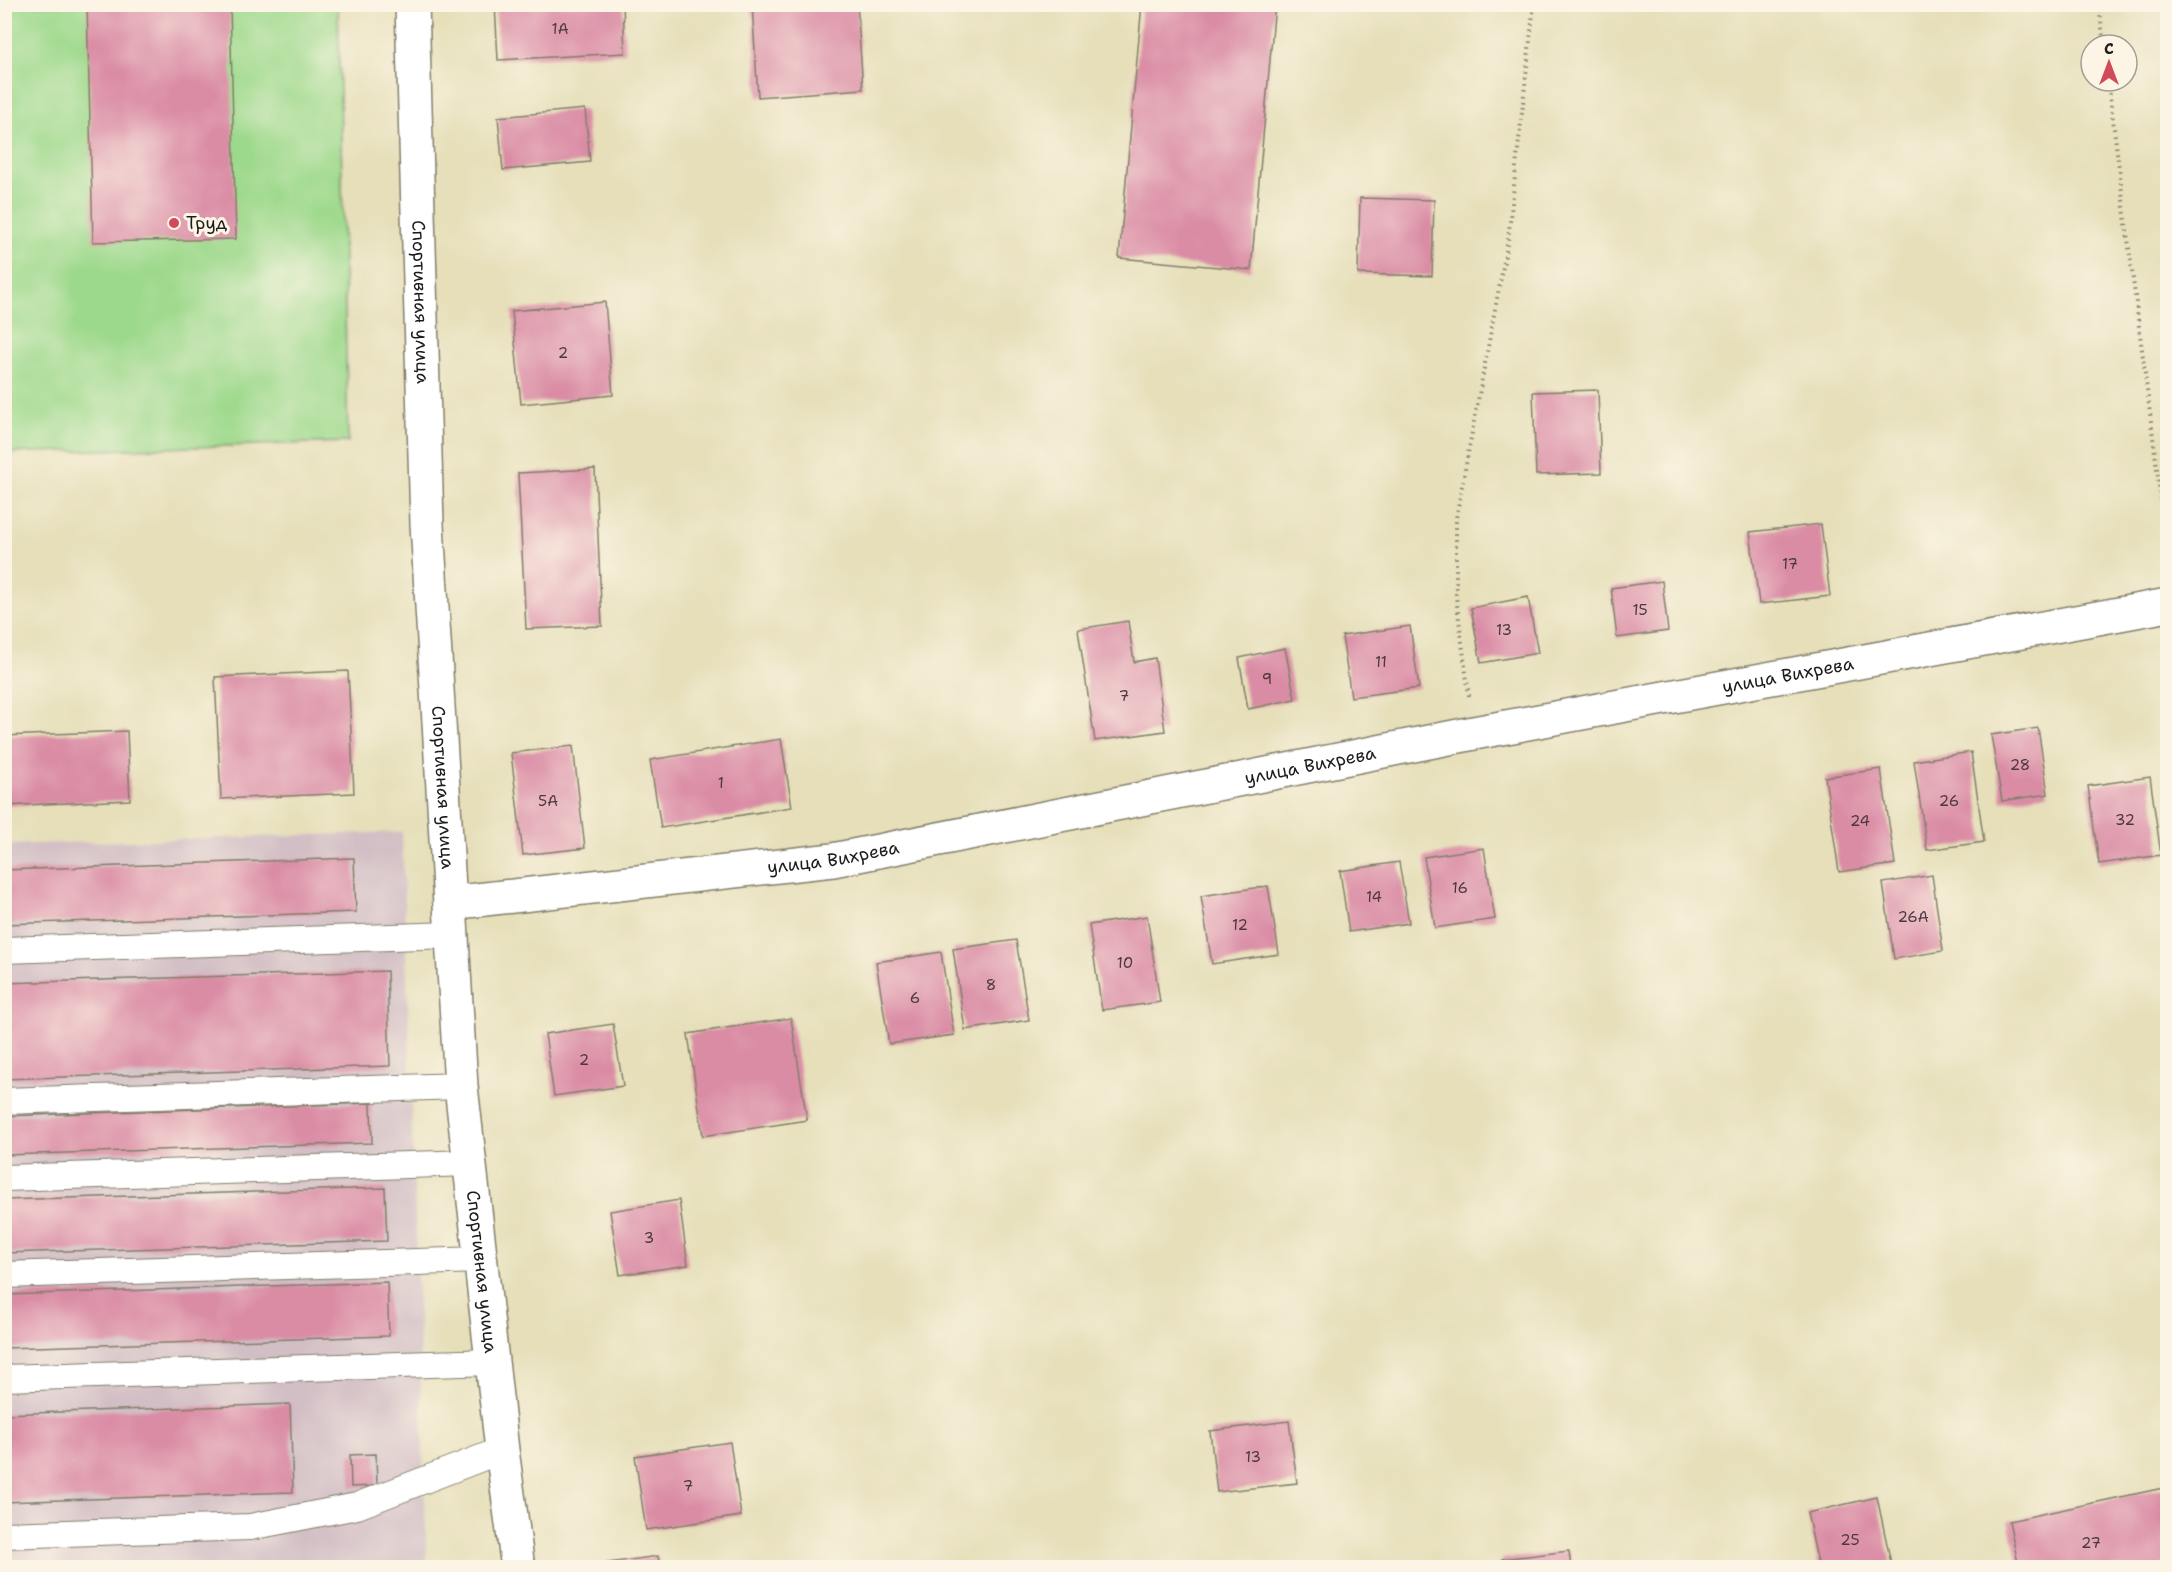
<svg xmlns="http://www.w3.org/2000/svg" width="2172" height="1572" viewBox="0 0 2172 1572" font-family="'Shantell Sans',sans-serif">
<rect width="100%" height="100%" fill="#fcf5e5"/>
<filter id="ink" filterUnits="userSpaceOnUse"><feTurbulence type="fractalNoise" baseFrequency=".0167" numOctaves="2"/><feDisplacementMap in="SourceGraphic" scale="12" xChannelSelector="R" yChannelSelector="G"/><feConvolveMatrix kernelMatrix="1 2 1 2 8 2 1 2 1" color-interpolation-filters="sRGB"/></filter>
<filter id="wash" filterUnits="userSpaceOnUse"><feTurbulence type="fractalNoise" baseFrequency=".008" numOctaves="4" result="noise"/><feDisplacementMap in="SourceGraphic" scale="24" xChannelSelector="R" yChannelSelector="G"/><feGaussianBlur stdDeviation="1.35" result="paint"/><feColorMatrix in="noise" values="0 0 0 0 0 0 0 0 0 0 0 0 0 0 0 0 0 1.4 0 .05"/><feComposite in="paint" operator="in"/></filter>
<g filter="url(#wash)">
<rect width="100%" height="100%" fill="#e6dfba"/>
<!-- industrial -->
<path fill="#d2bec5" d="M 402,832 L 427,1567 L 5,1567 L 4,845 Z"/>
<!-- green -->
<path fill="#9dd98c" stroke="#5c7a54" stroke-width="1.5" d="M 4,5 L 338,5 L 348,442 L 5,453 Z"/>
<g id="blocks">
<!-- building -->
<path fill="#da8ca5" d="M 87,4 L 230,4 L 236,239 L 93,242 Z
M 495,4 L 623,4 L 625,53 L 498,60 Z
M 752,4 L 857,4 L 863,89 L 758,97 Z
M 1142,4 L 1275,4 L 1251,270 L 1119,258 Z
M 585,109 L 590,162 L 503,170 L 498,117 Z
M 1360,198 L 1434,200 L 1432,276 L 1358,274 Z
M 605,302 L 613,395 L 521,404 L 512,311 Z
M 1598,390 L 1601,473 L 1536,475 L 1533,392 Z
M 595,469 L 602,626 L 526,629 L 518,473 Z
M 1821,524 L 1830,596 L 1759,604 L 1750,532 Z
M 1662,581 L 1668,631 L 1617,638 L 1611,588 Z
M 1528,597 L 1538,653 L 1481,663 L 1471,608 Z
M 1128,621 L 1134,662 L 1155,658 L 1165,731 L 1095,741 L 1078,629 Z
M 1410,626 L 1419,688 L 1351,697 L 1342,636 Z
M 1285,648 L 1295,699 L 1248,709 L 1239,658 Z
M 348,671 L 354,793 L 221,799 L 215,677 Z
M 2038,728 L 2048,794 L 2002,801 L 1991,735 Z
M 127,731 L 130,800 L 4,806 L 4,736 Z
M 781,739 L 792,807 L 661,828 L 650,760 Z
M 573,746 L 585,848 L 523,855 L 511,753 Z
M 1971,752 L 1984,842 L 1927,850 L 1914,761 Z
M 1881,769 L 1895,864 L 1839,872 L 1825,777 Z
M 2150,777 L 2161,855 L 2099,864 L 2088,786 Z
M 1484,848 L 1495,919 L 1435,928 L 1424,857 Z
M 354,858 L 356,912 L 4,924 L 4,870 Z
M 1399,862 L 1409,923 L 1349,932 L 1340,871 Z
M 1932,875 L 1943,951 L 1894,959 L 1883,883 Z
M 1268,886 L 1279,954 L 1212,964 L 1201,896 Z
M 1147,916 L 1160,1002 L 1102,1010 L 1089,925 Z
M 1016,940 L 1029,1020 L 965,1030 L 953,949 Z
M 941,952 L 954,1035 L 889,1044 L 876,962 Z
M 387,971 L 390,1066 L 4,1079 L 4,983 Z
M 791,1018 L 807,1120 L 703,1136 L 688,1034 Z
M 613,1024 L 623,1086 L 554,1096 L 545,1034 Z
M 371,1103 L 372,1143 L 5,1155 L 5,1116 Z
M 385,1188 L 387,1241 L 4,1253 L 4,1200 Z
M 679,1200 L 688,1265 L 620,1275 L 610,1211 Z
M 387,1282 L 389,1336 L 4,1348 L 4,1295 Z
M 290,1404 L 293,1492 L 4,1502 L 4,1414 Z
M 1289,1421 L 1297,1483 L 1217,1492 L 1210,1431 Z
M 730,1442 L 741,1516 L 646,1530 L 635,1456 Z
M 376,1454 L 377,1486 L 351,1487 L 350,1455 Z
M 2168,1487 L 2168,1565 L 2154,1568 L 2019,1568 L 2009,1521 Z
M 1877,1497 L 1892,1568 L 1819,1568 L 1807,1513 Z
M 1569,1551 L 1571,1568 L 1503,1568 L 1502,1559 Z
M 658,1556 L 660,1568 L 587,1568 L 586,1566 Z"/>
</g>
</g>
<g filter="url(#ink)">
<use href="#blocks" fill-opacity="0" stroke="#817e6b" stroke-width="1.5"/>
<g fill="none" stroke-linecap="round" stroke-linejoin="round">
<defs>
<path id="lane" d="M 4,950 L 452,935
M 4,1101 L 461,1086
M 4,1178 L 470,1163
M 4,1275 L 481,1260
M 4,1378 L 492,1362
M 4,1535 L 250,1527 L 357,1506 L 502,1450"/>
<g id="street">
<path id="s1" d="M 450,903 L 833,860 L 1474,733 L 2168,605"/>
</g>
<g id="secondary">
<path id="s2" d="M 412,4 L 427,524 L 461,1086 L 502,1450 L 518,1568"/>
</g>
</defs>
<!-- lane casing -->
<use href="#lane" stroke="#817e6b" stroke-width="28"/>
<!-- street casing -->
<use href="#street" stroke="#817e6b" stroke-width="36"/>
<!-- secondary casing -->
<use href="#secondary" stroke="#817e6b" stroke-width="36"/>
<!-- path -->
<path stroke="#817e6b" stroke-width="4" stroke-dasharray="1.5 4.5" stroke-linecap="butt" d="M 2099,4 L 2104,45
M 2108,81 L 2168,556
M 1469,696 L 1456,597 L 1456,518 L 1508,240 L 1534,4"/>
<!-- lane -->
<use href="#lane" stroke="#fff" stroke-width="26"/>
<!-- street -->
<use href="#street" stroke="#fff" stroke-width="33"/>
<!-- secondary -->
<use href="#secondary" stroke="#fff" stroke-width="33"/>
</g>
</g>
<!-- markers -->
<circle fill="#d1495b" stroke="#fcf5e5" stroke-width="2" cx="174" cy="223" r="6"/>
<g text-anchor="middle" stroke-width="6" stroke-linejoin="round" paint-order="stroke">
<!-- number labels -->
<g font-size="15" fill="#4c383e">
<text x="560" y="34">1А</text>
<text x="563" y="358">2</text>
<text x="1790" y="569">17</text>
<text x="1640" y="615">15</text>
<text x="1504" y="635">13</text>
<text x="1381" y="667">11</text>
<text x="1267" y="684">9</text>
<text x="1124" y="701">7</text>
<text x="2020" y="770">28</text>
<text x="721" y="788">1</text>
<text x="548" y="806">5А</text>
<text x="1949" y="806">26</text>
<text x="2125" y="825">32</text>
<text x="1860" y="826">24</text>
<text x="1460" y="893">16</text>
<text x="1374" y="902">14</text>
<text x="1913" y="922">26А</text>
<text x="1240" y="930">12</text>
<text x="1125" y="968">10</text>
<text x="991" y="990">8</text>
<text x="915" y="1003">6</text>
<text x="584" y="1065">2</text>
<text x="649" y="1243">3</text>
<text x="1253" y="1462">13</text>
<text x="688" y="1491">7</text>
<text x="1850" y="1545">25</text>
<text x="2091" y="1548">27</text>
</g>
<!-- poi labels -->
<g font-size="18" fill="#1c1c1c" stroke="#fcf5e5" text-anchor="start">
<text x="186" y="229">Труд</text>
</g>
<!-- street labels -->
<g font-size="18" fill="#1c1c1c" stroke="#fcf5e5">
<text dy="6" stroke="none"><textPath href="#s2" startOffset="298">Спортивная улица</textPath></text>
<text dy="6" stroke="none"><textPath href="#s1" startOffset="1358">улица Вихрева</textPath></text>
<text dy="6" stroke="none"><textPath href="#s1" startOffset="872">улица Вихрева</textPath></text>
<text dy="6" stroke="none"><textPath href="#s2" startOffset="784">Спортивная улица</textPath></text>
<text dy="6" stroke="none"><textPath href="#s1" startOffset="386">улица Вихрева</textPath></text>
<text dy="6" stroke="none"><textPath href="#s2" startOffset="1270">Спортивная улица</textPath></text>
</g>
</g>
<!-- margin -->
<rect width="2172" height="1572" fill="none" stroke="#fcf5e5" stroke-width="24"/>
<!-- north arrow -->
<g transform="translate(2109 63)"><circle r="28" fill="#fcf5e5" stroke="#a29e95" stroke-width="1.5"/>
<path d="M0-4.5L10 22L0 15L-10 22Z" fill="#d1495b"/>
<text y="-9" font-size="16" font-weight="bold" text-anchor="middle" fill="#1c1c1c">С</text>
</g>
</svg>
